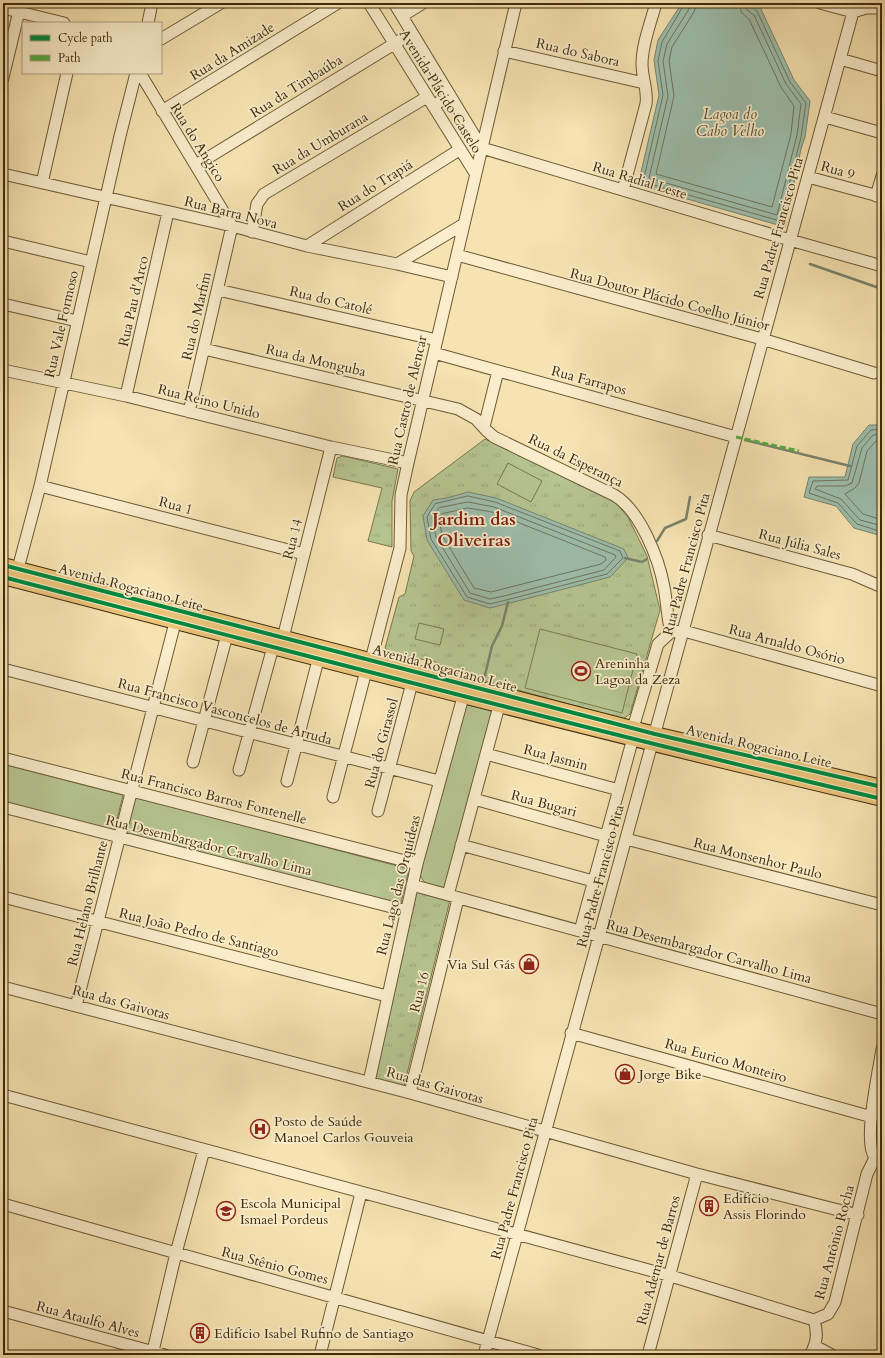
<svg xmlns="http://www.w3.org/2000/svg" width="885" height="1358" viewBox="0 0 885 1358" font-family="Cardo,serif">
<defs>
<pattern id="grass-tufts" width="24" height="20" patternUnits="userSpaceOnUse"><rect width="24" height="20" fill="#b6c591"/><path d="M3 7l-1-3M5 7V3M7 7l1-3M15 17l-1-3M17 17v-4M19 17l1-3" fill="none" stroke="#9ea97c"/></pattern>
</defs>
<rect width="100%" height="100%" fill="#f6e3b1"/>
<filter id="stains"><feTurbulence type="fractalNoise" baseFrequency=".005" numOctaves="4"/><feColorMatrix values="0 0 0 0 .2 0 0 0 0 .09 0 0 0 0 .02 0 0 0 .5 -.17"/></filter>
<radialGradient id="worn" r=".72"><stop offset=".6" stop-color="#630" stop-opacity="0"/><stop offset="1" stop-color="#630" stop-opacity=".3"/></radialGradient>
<!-- grass -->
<path fill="url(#grass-tufts)" stroke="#7a784e" d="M 485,439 L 616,503 L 628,517 L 647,556 L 660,610 L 630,714 L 623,719 L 438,668 L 436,662 L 391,653 L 385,648 L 399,597 L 405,594 L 414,556 L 411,551 L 410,501 L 414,492 Z
M 343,456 L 398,469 L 392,501 L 392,547 L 368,541 L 382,488 L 333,477 L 337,458 Z
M 416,891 L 450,900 L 404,1086 L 374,1078 Z"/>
<!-- park -->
<path fill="#b6c591" stroke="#7a784e" d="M 508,463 L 542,481 L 531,502 L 497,484 Z
M 419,623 L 444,629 L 440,645 L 415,639 Z
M 540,629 L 637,654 L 622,713 L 525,688 Z
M 467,705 L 488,709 L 494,714 L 444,889 C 434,886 423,886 420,874 L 464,707 Z
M 3,764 L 123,795 L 114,832 L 3,803 Z
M 135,797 L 409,869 L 400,907 L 125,834 Z"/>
<!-- water -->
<path fill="#9dbead" stroke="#77836d" d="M 682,3 L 750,3 L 760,7 L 794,80 L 810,101 L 805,137 L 801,149 L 785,227 L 638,185 L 659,95 L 654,60 L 658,40 Z
M 869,425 L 882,425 L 882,536 L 854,528 L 836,506 L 804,497 L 809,477 L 845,477 L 853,444 Z
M 468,492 L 496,498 L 624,549 L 628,558 L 610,577 L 506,604 L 490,608 L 464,600 L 427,540 L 423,516 L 433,500 L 447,498 Z"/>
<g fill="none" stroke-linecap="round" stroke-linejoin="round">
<!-- shore -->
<path stroke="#6e745c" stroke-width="1" d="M 685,3 L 662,42 L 658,61 L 663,95 L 643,182 L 780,221 L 801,137 L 806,103 L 790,82 L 757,11 L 752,7 L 751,3
M 691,3 L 689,9 L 667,44 L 663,61 L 668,96 L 649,178 L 777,215 L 797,135 L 801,104 L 786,84 L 754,15 L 747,10 L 746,3
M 697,3 L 694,12 L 672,47 L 669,61 L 674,96 L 656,174 L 772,207 L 791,134 L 794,106 L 781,87 L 749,19 L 741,12 L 740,3
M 882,429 L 871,430 L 857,446 L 848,480 L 813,481 L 809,493 L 838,503 L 857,524 L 882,532
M 882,434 L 873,435 L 862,448 L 852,483 L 845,486 L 817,486 L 815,489 L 841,499 L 860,520 L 882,526
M 882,440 L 876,441 L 867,451 L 859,483 L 855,488 L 845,494 L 863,514 L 882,520
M 468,496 L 495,502 L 620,551 L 623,558 L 607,574 L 506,600 L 490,604 L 467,597 L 431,539 L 427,517 L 435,504 Z
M 468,502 L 494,507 L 615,555 L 616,557 L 604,570 L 504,596 L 490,599 L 470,593 L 436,537 L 432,518 L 439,508 Z
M 468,508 L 492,512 L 605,557 L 606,560 L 601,564 L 491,592 L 474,588 L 442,535 L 439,520 L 442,514 Z"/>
<!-- stream -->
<path stroke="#77836d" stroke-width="2.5" d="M 810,264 L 882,289
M 745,440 L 850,466
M 657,541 L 665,528 L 686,519 L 690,497
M 625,558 L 642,562 L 647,559
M 484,679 L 492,646 L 502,626 L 508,602"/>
<defs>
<path id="minor" d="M 369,3 L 475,173
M 394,3 L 482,148
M 820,3 L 853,12
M 3,8 L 64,23
M 853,12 L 866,8 L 882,8
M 402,16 L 423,3
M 148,23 L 152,3
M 161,39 L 221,3
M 504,51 L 644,83
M 840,59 L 882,71
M 140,73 L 232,226 L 189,412
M 3,78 L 19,11
M 433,106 L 450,95
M 162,111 L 338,3
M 825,117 L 882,133
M 482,148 L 790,240 L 882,266
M 196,165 L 412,33
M 3,174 L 232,226 L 307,246 L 397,264 L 452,277
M 808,177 L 882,197
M 42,183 L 67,73
M 623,190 L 646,104 C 648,90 642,78 642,64 C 642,44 651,22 656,3
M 876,196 L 882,176
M 252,232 L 257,204 L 264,194 L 427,97
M 3,241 L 91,262
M 307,246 L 459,150
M 457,255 L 762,339 L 874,373
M 397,264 L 464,224
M 218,290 L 437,340
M 3,304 L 77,321
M 204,349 L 458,409 L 476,419 L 487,431 L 494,437 L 614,495 C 640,510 659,559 664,587 C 667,602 667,618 671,632 L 684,631 L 882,686
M 434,353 L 736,437
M 3,370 L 126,396 L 331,447 L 408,463
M 126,396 L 168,212
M 484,427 L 498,371
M 40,486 L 304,554
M 708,535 L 852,574 L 882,587
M 16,576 L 40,486 L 120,136 L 136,73
M 283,638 L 331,447
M 371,660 L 400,548 L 401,495 L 408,463 L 516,3
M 3,669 L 439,781
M 633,728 L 658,644 L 671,632
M 486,754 L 619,790
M 3,758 L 417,864
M 193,762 L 227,635
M 239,770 L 273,647
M 287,781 L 318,660
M 333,797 L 366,671
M 474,799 L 606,836
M 3,807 L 407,911
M 378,811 L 412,683
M 626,839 L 882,905
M 461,845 L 593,881
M 412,885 L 882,1014
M 448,895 L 499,706
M 3,897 L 387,996
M 580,931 L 633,738
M 3,987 L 410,1093 L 697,1174 L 858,1215
M 76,1006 L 177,615
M 571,1033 L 872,1117
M 882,1049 C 878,1074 866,1129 872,1151 C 873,1157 878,1160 882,1163
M 369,1082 L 417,864 L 463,697
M 410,1093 L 458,899
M 3,1095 L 671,1276 L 814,1320
M 3,1204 L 538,1355
M 3,1311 L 165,1355
M 815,1346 L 832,1355
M 152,1355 L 176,1253 L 204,1150
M 320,1355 L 361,1193
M 484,1355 L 853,12
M 648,1355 L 697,1174
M 810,1355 C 817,1343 818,1334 814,1320 L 828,1314 L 835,1302 L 867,1174 L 875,1158 L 882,1153"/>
<path id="major" d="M 3,565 L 655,734 L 882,787
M 3,577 C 296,653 588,730 882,799"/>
</defs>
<!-- minor casing -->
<use href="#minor" stroke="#6d5935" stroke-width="13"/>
<!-- major casing -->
<use href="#major" stroke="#3f2b0c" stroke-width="16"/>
<!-- minor -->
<use href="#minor" stroke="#f9edcc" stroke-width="11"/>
<!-- major -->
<use href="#major" stroke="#ebc278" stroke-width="14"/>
<!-- quiet -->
<path stroke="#56ab41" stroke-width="3" stroke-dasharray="6 3" stroke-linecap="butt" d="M 736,437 L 799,451"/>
<defs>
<path id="cycleway" d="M 3,565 L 655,734 L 882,787
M 3,577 C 296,653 588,730 882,799"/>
</defs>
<!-- cycleway casing -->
<use href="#cycleway" stroke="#f9edcc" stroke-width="6"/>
<!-- cycleway -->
<use href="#cycleway" stroke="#00873e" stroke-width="4"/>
</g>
<!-- icons -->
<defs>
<symbol id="stadium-ring" viewBox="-11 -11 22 22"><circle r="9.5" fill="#f9edcc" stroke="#8f2418" stroke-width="1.5"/><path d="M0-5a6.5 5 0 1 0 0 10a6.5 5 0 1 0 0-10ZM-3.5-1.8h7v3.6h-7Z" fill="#8f2418"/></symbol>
<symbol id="shop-ring" viewBox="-11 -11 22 22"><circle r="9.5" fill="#f9edcc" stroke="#8f2418" stroke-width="1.5"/><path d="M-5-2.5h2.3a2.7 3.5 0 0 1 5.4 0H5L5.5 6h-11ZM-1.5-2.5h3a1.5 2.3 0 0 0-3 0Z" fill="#8f2418"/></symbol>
<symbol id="hospital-ring" viewBox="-11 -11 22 22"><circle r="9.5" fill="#f9edcc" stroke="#8f2418" stroke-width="1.5"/><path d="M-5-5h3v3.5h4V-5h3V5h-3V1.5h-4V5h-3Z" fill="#8f2418"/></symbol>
<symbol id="building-ring" viewBox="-11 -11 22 22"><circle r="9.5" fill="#f9edcc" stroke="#8f2418" stroke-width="1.5"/><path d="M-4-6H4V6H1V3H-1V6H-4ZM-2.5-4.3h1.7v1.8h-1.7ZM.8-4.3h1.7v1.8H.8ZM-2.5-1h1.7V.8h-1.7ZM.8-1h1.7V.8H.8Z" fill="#8f2418"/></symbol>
<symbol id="school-ring" viewBox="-11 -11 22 22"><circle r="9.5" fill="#f9edcc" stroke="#8f2418" stroke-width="1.5"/><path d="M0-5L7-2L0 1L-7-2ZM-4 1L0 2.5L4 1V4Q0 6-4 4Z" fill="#8f2418"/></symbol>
</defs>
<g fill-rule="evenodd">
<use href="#stadium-ring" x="570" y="660" width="22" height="22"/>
<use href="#shop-ring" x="518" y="953" width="22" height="22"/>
<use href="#shop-ring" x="614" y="1063" width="22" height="22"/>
<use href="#hospital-ring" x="249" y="1118" width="22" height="22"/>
<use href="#building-ring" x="698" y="1195" width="22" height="22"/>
<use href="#school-ring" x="215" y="1200" width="22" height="22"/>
<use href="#building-ring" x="189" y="1322" width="22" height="22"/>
</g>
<g text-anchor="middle" stroke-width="3.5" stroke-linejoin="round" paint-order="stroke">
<!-- street labels -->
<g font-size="14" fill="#3f2b0c" stroke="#f9edcc">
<text transform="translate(232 51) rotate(-32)" y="5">Rua da Amizade</text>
<text transform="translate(578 52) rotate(13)" y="5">Rua do Sabora</text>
<text transform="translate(296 86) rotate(-32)" y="5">Rua da Timbaúba</text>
<text transform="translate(441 91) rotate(58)" y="5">Avenida Plácido Castelo</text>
<text transform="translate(198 142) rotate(58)" y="5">Rua do Angico</text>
<text transform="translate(320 143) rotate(-31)" y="5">Rua da Umburana</text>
<text transform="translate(838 170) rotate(16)" y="5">Rua 9</text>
<text transform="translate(640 180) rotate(17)" y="5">Rua Radial Leste</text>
<text transform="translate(375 185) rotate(-32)" y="5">Rua do Trapiá</text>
<text transform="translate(231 212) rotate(14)" y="5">Rua Barra Nova</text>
<text transform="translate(778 228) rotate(-74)" y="5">Rua Padre Francisco Pita</text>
<text transform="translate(670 299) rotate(15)" y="5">Rua Doutor Plácido Coelho Júnior</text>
<text transform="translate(331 300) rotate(13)" y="5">Rua do Catolé</text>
<text transform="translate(133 301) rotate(-77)" y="5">Rua Pau d'Arco</text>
<text transform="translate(196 316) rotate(-77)" y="5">Rua do Marfim</text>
<text transform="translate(61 324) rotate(-77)" y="5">Rua Vale Formoso</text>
<text transform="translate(316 360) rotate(13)" y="5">Rua da Monguba</text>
<text transform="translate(589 380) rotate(15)" y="5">Rua Farrapos</text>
<text transform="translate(407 400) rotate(-77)" y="5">Rua Castro de Alencar</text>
<text transform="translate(209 401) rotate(14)" y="5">Rua Reino Unido</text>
<text transform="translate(576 460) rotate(26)" y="5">Rua da Esperança</text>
<text transform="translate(176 505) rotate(15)" y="5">Rua 1</text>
<text transform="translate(292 539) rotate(-76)" y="5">Rua 14</text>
<text transform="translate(800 544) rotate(15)" y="5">Rua Júlia Sales</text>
<text transform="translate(686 564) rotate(-75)" y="5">Rua Padre Francisco Pita</text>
<text transform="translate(131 587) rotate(15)" y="5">Avenida Rogaciano Leite</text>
<text transform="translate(787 644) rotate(15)" y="5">Rua Arnaldo Osório</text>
<text transform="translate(445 668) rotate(15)" y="5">Avenida Rogaciano Leite</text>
<text transform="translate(225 711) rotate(15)" y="5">Rua Francisco Vasconcelos de Arruda</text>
<text transform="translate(381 743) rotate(-75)" y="5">Rua do Girassol</text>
<text transform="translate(759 746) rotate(13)" y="5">Avenida Rogaciano Leite</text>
<text transform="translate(556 757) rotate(15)" y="5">Rua Jasmin</text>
<text transform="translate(214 796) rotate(14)" y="5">Rua Francisco Barros Fontenelle</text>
<text transform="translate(544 803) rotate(15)" y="5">Rua Bugari</text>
<text transform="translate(209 845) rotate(14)" y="5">Rua Desembargador Carvalho Lima</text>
<text transform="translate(758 858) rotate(14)" y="5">Rua Monsenhor Paulo</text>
<text transform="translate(600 876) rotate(-75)" y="5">Rua Padre Francisco Pita</text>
<text transform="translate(398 885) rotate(-76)" y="5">Rua Lago das Orquídeas</text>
<text transform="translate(87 903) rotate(-76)" y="5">Rua Helano Brilhante</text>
<text transform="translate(199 932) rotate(14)" y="5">Rua João Pedro de Santiago</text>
<text transform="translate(709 951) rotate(15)" y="5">Rua Desembargador Carvalho Lima</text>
<text transform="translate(419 992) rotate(-76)" y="5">Rua 16</text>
<text transform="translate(121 1002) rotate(15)" y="5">Rua das Gaivotas</text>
<text transform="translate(726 1060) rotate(16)" y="5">Rua Eurico Monteiro</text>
<text transform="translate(435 1085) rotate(16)" y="5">Rua das Gaivotas</text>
<text transform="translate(514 1188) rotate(-75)" y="5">Rua Padre Francisco Pita</text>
<text transform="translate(834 1242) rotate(-75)" y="5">Rua Antônio Rocha</text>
<text transform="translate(658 1260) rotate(-75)" y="5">Rua Ademar de Barros</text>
<text transform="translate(275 1265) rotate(15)" y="5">Rua Stênio Gomes</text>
<text transform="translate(88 1319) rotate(15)" y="5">Rua Ataulfo Alves</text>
</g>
<!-- poi labels -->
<g font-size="14" fill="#3f2b0c" stroke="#f9edcc" text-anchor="start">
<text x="595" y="668">Areninha<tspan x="595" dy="16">Lagoa da Zeza</tspan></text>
<text x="515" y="969" text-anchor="end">Via Sul Gás</text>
<text x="639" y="1079">Jorge Bike</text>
<text x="274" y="1126">Posto de Saúde<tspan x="274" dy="16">Manoel Carlos Gouveia</tspan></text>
<text x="723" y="1203">Edifício<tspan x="723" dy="16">Assis Florindo</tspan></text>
<text x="240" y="1208">Escola Municipal<tspan x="240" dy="16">Ismael Pordeus</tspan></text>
<text x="214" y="1338">Edifício Isabel Rufino de Santiago</text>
</g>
<!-- water labels -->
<g font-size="15" font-style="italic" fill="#565034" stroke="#f9edcc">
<text x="730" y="119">Lagoa do<tspan x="730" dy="17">Cabo Velho</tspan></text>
</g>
<!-- district labels -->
<g font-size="18" font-weight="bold" fill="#7a1f14" stroke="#f9edcc">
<text x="474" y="525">Jardim das<tspan x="474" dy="21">Oliveiras</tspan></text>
</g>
</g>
<!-- margin -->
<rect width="885" height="1358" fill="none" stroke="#f6e3b1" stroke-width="16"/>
<rect x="4" y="4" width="877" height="1350" fill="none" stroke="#3f2b0c" stroke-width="2"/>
<rect x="8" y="8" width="869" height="1342" fill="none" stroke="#3f2b0c"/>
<!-- legend -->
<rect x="22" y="22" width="140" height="52" fill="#f9edcc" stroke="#af9f7f"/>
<rect x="30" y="35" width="20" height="6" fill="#00873e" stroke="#af9f7f"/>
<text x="58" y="42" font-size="12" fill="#3f2b0c">Cycle path</text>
<rect x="30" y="55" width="20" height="6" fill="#56ab41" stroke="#af9f7f"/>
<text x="58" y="62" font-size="12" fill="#3f2b0c">Path</text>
<rect width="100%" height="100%" filter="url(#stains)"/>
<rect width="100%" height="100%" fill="url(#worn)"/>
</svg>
